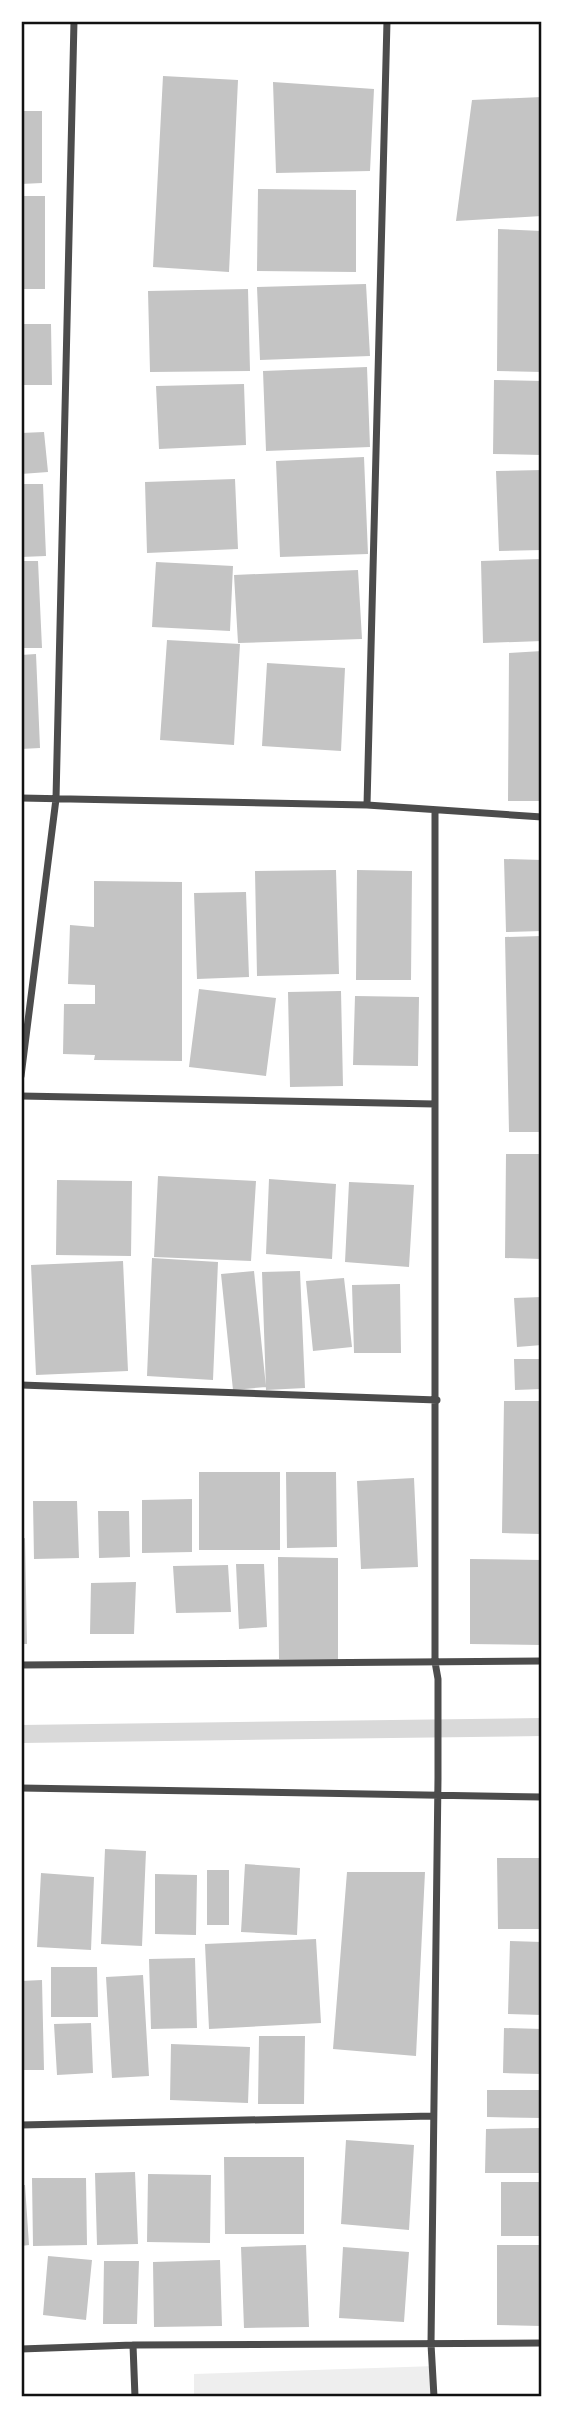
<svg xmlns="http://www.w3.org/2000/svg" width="563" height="2418" viewBox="0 0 563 2418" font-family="'Varela Round',sans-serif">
<rect width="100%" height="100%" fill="#fff"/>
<!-- green -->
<path fill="#eee" d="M 436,2366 L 436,2397 L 194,2397 L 194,2374 Z"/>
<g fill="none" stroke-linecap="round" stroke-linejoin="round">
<!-- stream -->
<path stroke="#d9d9d9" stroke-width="18" d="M 21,1734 L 542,1727"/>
</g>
<!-- building -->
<path fill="#c4c4c4" d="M 163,76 L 238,80 L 229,272 L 153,267 Z
M 273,82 L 374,89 L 370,171 L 276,173 Z
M 542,97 L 542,216 L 456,221 L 472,100 Z
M 21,111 L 42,111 L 42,183 L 21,184 Z
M 258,189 L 356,190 L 356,272 L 257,271 Z
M 21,196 L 45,196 L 45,289 L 21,289 Z
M 498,229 L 542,231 L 542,372 L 497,371 Z
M 366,284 L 370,356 L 260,360 L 257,287 Z
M 248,289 L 250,371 L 150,372 L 148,291 Z
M 21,324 L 51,324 L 52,385 L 21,385 Z
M 367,367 L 370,447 L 266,451 L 263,371 Z
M 494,380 L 542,381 L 542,455 L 493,454 Z
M 244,384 L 246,445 L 159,449 L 156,386 Z
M 44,432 L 48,472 L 21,474 L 21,433 Z
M 364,457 L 368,554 L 280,557 L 276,461 Z
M 542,470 L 542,550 L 499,551 L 496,471 Z
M 235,479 L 238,549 L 147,553 L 145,482 Z
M 21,484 L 43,484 L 46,556 L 21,557 Z
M 542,559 L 542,641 L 483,643 L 481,561 Z
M 21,561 L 38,561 L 42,648 L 21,648 Z
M 156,562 L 233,566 L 230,631 L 152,627 Z
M 358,570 L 362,639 L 238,643 L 234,575 Z
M 167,640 L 240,644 L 234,745 L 160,740 Z
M 542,651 L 542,801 L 508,801 L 509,653 Z
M 36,654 L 40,748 L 21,749 L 21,655 Z
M 267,663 L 345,668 L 341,751 L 262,746 Z
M 504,859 L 542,860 L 542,931 L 506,932 Z
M 336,870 L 339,974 L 257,976 L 255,871 Z
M 357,870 L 412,871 L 411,980 L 356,980 Z
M 94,881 L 182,882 L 182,1061 L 94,1060 L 95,1055 L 63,1054 L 64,1004 L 95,1004 L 95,985 L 68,984 L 70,925 L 94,927 Z
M 246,892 L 249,977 L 197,979 L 194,893 Z
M 542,936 L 542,1132 L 509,1132 L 505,937 Z
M 199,989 L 276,998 L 266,1076 L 189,1067 Z
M 341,991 L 343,1086 L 290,1087 L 288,992 Z
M 355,996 L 419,997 L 418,1066 L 353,1065 Z
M 506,1154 L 542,1154 L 542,1259 L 505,1258 Z
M 158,1176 L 256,1181 L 251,1261 L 154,1257 Z
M 269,1179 L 336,1184 L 332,1259 L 266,1254 Z
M 57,1180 L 132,1181 L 131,1256 L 56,1255 Z
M 349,1182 L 414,1185 L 409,1267 L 345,1262 Z
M 152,1258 L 218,1262 L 213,1380 L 147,1376 Z
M 123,1261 L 128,1371 L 36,1375 L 31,1265 Z
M 254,1271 L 266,1387 L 233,1390 L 221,1274 Z
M 300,1271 L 305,1388 L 266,1390 L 262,1272 Z
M 344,1278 L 352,1347 L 313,1351 L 306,1281 Z
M 400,1284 L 401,1353 L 354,1353 L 352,1285 Z
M 542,1297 L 542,1345 L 517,1347 L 514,1298 Z
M 514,1359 L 542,1359 L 542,1389 L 515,1390 Z
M 504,1401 L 542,1401 L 542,1534 L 502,1533 Z
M 199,1472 L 280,1472 L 280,1550 L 199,1550 Z
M 286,1472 L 336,1472 L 337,1547 L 287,1548 Z
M 414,1478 L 418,1567 L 361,1569 L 357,1481 Z
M 192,1499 L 192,1552 L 142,1553 L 142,1500 Z
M 33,1501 L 77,1501 L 79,1558 L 34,1559 Z
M 98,1511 L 129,1511 L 130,1557 L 99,1558 Z
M 25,1538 L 27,1644 L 21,1644 L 21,1539 Z
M 278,1557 L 338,1558 L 338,1659 L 279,1659 Z
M 470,1559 L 542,1560 L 542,1645 L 470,1644 Z
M 236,1564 L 264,1564 L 267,1627 L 239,1629 Z
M 228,1565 L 231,1612 L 176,1613 L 173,1566 Z
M 136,1582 L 134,1634 L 90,1634 L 91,1583 Z
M 105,1849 L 146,1851 L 142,1946 L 101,1944 Z
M 497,1858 L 542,1858 L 542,1929 L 498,1929 Z
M 245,1864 L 300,1868 L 297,1935 L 241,1932 Z
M 207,1870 L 229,1870 L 229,1925 L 207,1925 Z
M 347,1872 L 425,1872 L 416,2056 L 333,2049 Z
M 41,1873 L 94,1877 L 91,1950 L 37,1947 Z
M 155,1874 L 197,1875 L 196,1935 L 155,1934 Z
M 316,1939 L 321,2023 L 209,2029 L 205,1944 Z
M 510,1941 L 542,1942 L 542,2015 L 508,2014 Z
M 195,1958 L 197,2028 L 151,2029 L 149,1959 Z
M 51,1967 L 97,1967 L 98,2017 L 51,2017 Z
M 143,1975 L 149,2076 L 112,2078 L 106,1977 Z
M 42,1980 L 44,2070 L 21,2070 L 21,1981 Z
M 91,2023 L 93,2073 L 57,2075 L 54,2024 Z
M 504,2028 L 542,2029 L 542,2074 L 503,2073 Z
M 259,2036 L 305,2036 L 304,2104 L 258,2104 Z
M 171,2044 L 250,2047 L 248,2103 L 170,2100 Z
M 487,2090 L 542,2090 L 542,2118 L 487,2117 Z
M 542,2128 L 542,2173 L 485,2173 L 486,2129 Z
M 346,2140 L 414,2145 L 409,2230 L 341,2224 Z
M 224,2157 L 304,2157 L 304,2234 L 225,2234 Z
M 135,2172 L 138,2244 L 97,2245 L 95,2173 Z
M 148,2174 L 211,2175 L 210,2243 L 147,2242 Z
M 32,2178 L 86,2178 L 87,2245 L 33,2246 Z
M 501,2182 L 542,2182 L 542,2236 L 501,2236 Z
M 21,2185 L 25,2185 L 29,2245 L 21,2246 Z
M 306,2245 L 309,2327 L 244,2328 L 241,2247 Z
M 497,2245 L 542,2245 L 542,2326 L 497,2325 Z
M 343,2247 L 409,2252 L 404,2322 L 339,2318 Z
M 48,2256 L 92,2260 L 86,2320 L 43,2315 Z
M 220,2260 L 222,2326 L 154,2327 L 153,2262 Z
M 104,2261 L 139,2261 L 137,2324 L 103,2324 Z"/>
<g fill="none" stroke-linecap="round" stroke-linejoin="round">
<!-- minor -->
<path stroke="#4c4c4c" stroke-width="7" d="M 21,798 L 367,805 L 542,817
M 367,805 L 387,21
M 21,1076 L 56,799 L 74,21
M 21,1096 L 435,1104
M 21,1385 L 437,1400
M 21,1665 L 542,1661
M 21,1788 L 542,1797
M 21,2125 L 432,2116
M 133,2345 L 135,2397
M 21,2349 L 133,2345 L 542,2343
M 434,2397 L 431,2344 L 438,1778 L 438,1679 L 435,1662 L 435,810"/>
</g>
<!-- border -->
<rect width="563" height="2418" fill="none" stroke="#ffffff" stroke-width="46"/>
<rect x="23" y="23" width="517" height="2372" fill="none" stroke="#111" stroke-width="2.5"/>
</svg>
